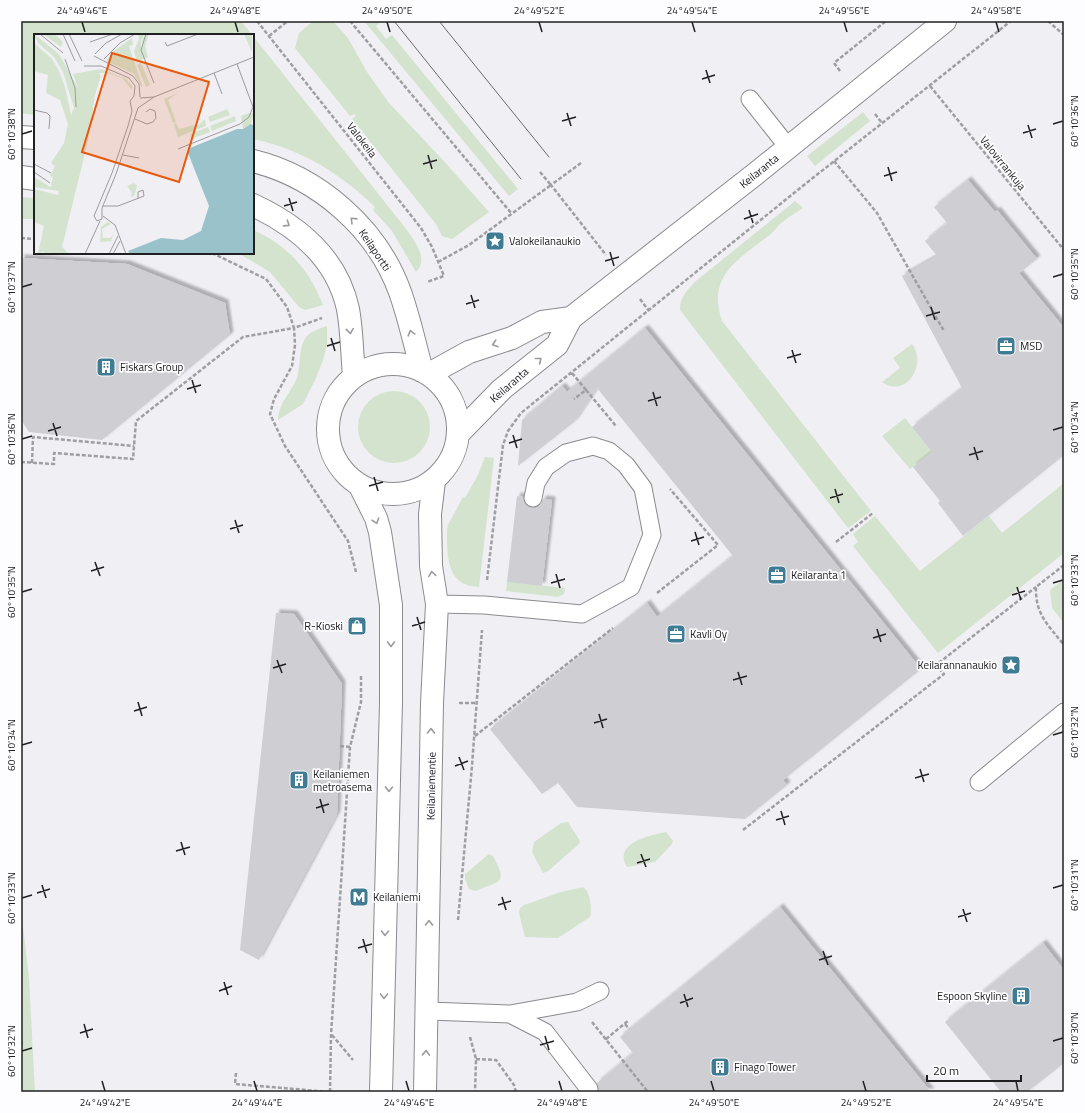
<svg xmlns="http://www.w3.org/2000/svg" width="1085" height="1113" viewBox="0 0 1085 1113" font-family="'Titillium Web',sans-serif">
<defs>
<filter id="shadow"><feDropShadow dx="3.5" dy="-3.5" stdDeviation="1" flood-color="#0004"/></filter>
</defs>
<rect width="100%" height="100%" fill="#efeff4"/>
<!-- green -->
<path fill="#d4e3cd" d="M 21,21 L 241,21 L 252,35 L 35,35 L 35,115 L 21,113 Z
M 313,21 L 333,21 L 348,38 L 367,72 L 389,103 L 443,160 L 489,212 L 452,239 L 442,236 L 436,224 L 352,119 L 356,116 L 354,114 L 350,116 L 295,48 L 299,33 Z
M 364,21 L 382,21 L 376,26 L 386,39 L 392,35 L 518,189 L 509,196 Z
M 253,36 L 407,230 C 415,242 429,259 416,272 L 392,231 L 373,210 L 375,207 C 340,173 301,149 253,139 Z
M 863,112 L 870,121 L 815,166 L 807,156 Z
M 21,197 L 35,198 L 35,219 L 21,219 Z
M 795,201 L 803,208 C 795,213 787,218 780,224 C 776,228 772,234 767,237 C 736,261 707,277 722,321 L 871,511 L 848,528 L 680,310 C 680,297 687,290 696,281 Z
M 253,230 C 287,244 310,271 323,305 L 305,310 L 299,307 L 270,272 L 238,253 L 253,253 Z
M 327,326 L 327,345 L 323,360 L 316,378 L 303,404 L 278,420 C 279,402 291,393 297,378 C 301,365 298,346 307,336 C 312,331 320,328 327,326 Z
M 912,344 C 928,365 905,399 882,382 L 900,368 L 893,358 Z
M358 427a36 36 0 1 1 72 0a36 36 0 1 1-72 0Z
M 905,418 L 932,452 L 910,469 L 882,436 Z
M 485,457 L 494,458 L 479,587 C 446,586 447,556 447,530 L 448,525 L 463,497 L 465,498 L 478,475 Z
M 1064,483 L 1064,553 L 938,653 L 853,546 L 858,542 L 853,534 L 875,516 L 920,571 L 989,516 L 1002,533 Z
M 1064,579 L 1064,623 L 1052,608 L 1050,590 Z
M 507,582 L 565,588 L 564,594 L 558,597 L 506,591 Z
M 568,822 L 580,841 L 579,844 L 548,871 L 543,873 L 532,852 L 534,842 L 561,823 Z
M 666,832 L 673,841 L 672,844 L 655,862 L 627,867 C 612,843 651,835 666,832 Z
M 489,854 L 493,856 C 508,884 501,880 475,891 L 469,889 L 465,879 L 465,874 Z
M 583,887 C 591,893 592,909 590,917 L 558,938 L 525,937 L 519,913 L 520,908 L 524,905 L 561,892 Z
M 21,909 L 29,978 L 35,1092 L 21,1092 Z"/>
<!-- building -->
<path fill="#ceced3" filter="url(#shadow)" d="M 968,180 L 995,212 L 997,210 L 1037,259 L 1019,273 L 1064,328 L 1064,455 L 963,536 L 938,503 L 940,501 L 913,467 L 932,452 L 912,427 L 962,388 L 902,276 L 937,256 L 925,241 L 947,223 L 934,207 Z
M 21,258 L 127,264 L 225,303 L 230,335 L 102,440 L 29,432 L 21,420 Z
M 645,328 L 921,669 L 783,780 L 787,785 L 745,819 L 577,807 L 558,783 L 542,794 L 490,729 L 647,603 L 657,617 L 733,556 L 597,388 L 574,422 L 518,466 L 522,420 L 562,386 L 567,392 Z
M 517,496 L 523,497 L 526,505 L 531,508 L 540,505 L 543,499 L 552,500 L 542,586 L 507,582 Z
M 276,613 L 294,614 L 342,684 L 337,814 L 259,960 L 240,950 Z
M 780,907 L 931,1092 L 598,1092 L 597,1083 L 633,1053 L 620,1037 Z
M 1043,943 L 1064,970 L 1064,1063 L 1027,1092 L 1001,1092 L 945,1022 Z"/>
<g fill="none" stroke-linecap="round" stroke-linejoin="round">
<defs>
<path id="service" d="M 750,99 L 788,147
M 437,604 L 484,605 L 582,614 L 631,587 L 652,535 L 643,488 L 626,465 L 609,451 L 593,446 L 566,453 L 546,467 L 536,483 L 533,498
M 979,782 L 1064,712
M 428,1011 L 510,1014 L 577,1002 L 600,991
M 510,1014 L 545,1032 L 589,1089"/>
<path id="tertiary" d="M 21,137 L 35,138
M 253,161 C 318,177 377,228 400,292 C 409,317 415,345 422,371
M 21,177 L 35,179
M 253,205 C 298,226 337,258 348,309 C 352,331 352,354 354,376
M328 429a65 65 0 1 1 130 0a65 65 0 1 1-130 0Z
M 429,374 L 469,352 L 512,338 L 542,322 L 571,318
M 459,433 L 502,389 L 557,345 L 571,318 L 754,175 L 945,21
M 360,486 L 376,518 L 380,532 L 391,605 L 391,702 L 381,1092
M 425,1092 L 432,703 L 437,604 L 431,566 L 430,514 L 434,481"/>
</defs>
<!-- service casing -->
<use href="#service" stroke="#8a8a8f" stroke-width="19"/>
<!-- tertiary casing -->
<use href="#tertiary" stroke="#8a8a8f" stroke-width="24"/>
<!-- path -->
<path stroke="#9f9fa3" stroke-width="2.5" stroke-dasharray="4 2" stroke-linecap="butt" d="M 257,21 L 421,228 L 432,247 L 444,276 L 427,282
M 350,21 L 512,214
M 1048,21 L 1064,35
M 269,36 L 288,21
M 840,71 L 834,63 L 886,21
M 930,86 L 1064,250
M 875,114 L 882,123
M 834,161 L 877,213 L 944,331
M 581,163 L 551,185 L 606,255
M 21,238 L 35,239
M 212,253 L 266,279 L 287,307 L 294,328 L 322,318
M 438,262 L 469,245 L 551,185 L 540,172
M 640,299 L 649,311
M 572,373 L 586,390 L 574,399
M 586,390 L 616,426
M 21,462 L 54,464 L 54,453 L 133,459 L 136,421 L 243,337 L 294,328 L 295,345 L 292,366 L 274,399 L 270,414 L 285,446 L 348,541 L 356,572
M 32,463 L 33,437 L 134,446
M 836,542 L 873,513
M 1064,565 L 1036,587 C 1035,614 1048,625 1064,645
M 487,580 L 503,445 L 508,431 L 521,413 L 804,185 L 1011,21
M 657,593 L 718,545 L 670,489
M 459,703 L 477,703
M 475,736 L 613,628
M 340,746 L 350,747
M 743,830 L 944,674 L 936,665 L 1036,587
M 458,920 L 472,766 L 482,630
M 592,1022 L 648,1092
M 625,1024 L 629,1029
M 332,1035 L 353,1060
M 470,1037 L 476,1059 L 475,1092
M 606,1039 L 629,1020
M 21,1043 L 23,1043
M 476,1059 L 496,1060 L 514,1085 L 516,1092
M 236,1073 L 235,1084 L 330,1092
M 330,1092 L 331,1035 L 350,747 L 361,702 L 361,674"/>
<!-- service -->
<use href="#service" stroke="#fff" stroke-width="17"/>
<!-- tertiary -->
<use href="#tertiary" stroke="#fff" stroke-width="22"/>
<!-- tram -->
<path stroke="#6a6a6d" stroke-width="1" d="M 394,21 L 521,179
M 439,21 L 549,157"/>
</g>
<!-- one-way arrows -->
<defs><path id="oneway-chevron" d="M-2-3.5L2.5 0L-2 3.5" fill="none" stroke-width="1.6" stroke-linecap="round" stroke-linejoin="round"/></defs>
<g stroke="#9b9b9c">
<use href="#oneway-chevron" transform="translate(353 220) rotate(-136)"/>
<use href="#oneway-chevron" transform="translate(287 224) rotate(33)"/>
<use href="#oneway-chevron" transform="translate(350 331) rotate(84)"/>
<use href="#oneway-chevron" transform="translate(411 333) rotate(-105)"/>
<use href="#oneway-chevron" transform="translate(495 344) rotate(162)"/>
<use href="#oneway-chevron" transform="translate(539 360) rotate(-38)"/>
<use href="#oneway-chevron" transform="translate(376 521) rotate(71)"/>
<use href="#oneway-chevron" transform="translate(432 574) rotate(-98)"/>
<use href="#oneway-chevron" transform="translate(391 644) rotate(90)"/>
<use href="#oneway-chevron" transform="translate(431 731) rotate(-89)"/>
<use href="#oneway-chevron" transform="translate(389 789) rotate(91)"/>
<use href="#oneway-chevron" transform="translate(429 923) rotate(-89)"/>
<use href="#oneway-chevron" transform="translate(385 933) rotate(91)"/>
<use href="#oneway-chevron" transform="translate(384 996) rotate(91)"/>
<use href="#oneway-chevron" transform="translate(426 1053) rotate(-88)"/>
</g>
<!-- ticks -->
<path fill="none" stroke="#202022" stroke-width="1.5" d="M 82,22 L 85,32M 235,22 L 238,32M 387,22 L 390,32M 539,22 L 542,32M 692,22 L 695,32M 844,22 L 847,32M 996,22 L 999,32M 706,70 L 710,83M 702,79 L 715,75M 567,113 L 571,126M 562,121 L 576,117M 1053,124 L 1063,121M 1028,125 L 1032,138M 1023,133 L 1036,129M 22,134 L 32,131M 428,155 L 432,169M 423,164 L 437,160M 888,167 L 892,181M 884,176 L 897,172M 289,198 L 293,211M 284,206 L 297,202M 749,210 L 753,223M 744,219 L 758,214M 610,252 L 614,266M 605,261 L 619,257M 1053,277 L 1063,274M 22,287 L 32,284M 471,295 L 475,308M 466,304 L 479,300M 931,307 L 935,320M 926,316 L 940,312M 331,338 L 335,351M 327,346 L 340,342M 792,350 L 796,363M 787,358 L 801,354M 192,380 L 196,393M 187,389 L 201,385M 653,392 L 657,406M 648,401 L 661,397M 53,423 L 57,436M 1053,430 L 1063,427M 48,431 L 61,427M 513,435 L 517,448M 22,439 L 32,436M 509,443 L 522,439M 974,447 L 978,460M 969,455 L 983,451M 374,477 L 378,491M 369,486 L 383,482M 835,489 L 839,503M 830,498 L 843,494M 235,520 L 239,533M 230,529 L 243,525M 695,532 L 699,545M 691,541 L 704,537M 95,562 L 100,576M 91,571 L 104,567M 556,574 L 560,588M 551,583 L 565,579M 1053,583 L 1063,580M 1017,587 L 1021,600M 22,592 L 32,589M 1012,595 L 1025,591M 417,617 L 421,630M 412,626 L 425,622M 877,629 L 881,642M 873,638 L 886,634M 277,660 L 282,673M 273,668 L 286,664M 738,672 L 742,685M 733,680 L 747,676M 138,702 L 142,716M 134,711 L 147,707M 599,714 L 603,728M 594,723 L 607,719M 1053,735 L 1063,732M 22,745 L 32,742M 459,757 L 464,770M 455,766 L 468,761M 920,769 L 924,782M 915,778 L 929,774M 320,799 L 324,813M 316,808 L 329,804M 781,811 L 785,825M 776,820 L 789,816M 181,842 L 185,855M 176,851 L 190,847M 641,854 L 646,867M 637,863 L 650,859M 42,885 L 46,898M 1053,888 L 1063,885M 37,893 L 50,889M 502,897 L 506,910M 22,898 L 32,895M 498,905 L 511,901M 963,909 L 967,922M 958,917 L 971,913M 363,939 L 367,953M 358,948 L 372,944M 823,951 L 828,965M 819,960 L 832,956M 224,982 L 228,995M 219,991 L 232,986M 684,994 L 688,1007M 680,1003 L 693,998M 84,1024 L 88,1038M 80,1033 L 93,1029M 545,1036 L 549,1050M 1053,1041 L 1063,1038M 540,1045 L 554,1041M 22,1051 L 32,1048M 102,1081 L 105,1091M 254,1081 L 257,1091M 406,1081 L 409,1091M 559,1081 L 562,1091M 711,1081 L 714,1091M 863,1081 L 866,1091M 1016,1081 L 1018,1091"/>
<!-- icons -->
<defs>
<symbol id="sight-square" viewBox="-11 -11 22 22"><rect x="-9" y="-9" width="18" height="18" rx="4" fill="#3f7b92" stroke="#fdfdff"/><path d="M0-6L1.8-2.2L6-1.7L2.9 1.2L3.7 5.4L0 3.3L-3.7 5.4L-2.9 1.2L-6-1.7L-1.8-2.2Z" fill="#fff"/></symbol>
<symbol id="office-square" viewBox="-11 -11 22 22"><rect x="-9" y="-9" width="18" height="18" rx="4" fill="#3f7b92" stroke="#fdfdff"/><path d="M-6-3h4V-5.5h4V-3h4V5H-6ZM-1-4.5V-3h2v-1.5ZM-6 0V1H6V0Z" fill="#fff"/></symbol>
<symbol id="building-square" viewBox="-11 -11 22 22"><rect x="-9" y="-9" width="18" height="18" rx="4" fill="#3f7b92" stroke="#fdfdff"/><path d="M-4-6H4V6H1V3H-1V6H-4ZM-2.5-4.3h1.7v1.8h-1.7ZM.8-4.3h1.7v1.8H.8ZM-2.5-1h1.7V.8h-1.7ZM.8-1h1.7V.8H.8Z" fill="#fff"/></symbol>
<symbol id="shop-square" viewBox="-11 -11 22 22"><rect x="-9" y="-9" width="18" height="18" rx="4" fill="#3f7b92" stroke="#fdfdff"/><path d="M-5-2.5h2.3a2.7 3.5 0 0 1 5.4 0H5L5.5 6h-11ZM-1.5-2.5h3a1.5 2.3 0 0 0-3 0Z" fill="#fff"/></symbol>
<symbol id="metro-square" viewBox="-11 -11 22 22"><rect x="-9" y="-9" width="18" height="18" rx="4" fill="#3f7b92" stroke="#fdfdff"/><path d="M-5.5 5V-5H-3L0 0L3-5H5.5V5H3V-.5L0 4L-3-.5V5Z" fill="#fff"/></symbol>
</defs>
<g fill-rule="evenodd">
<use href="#sight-square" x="484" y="230" width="22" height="22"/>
<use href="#office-square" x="995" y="335" width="22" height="22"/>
<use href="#building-square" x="95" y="356" width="22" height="22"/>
<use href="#office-square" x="766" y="564" width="22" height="22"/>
<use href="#shop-square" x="346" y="615" width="22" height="22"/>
<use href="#office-square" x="665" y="623" width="22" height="22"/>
<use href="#sight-square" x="1000" y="654" width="22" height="22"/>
<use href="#building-square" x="288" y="769" width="22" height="22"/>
<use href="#metro-square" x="348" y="886" width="22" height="22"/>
<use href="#building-square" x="1010" y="985" width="22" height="22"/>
<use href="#building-square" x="709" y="1056" width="22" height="22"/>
</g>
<g text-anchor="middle" stroke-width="3.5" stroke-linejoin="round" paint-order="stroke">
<!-- street labels -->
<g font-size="11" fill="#202022" stroke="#fdfdff">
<text transform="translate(362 140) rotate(52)" y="4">Valokeila</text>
<text transform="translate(1003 163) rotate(51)" y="4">Valovirrankuja</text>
<text transform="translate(759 171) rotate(-39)" y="4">Keilaranta</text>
<text transform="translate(375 250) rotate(56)" y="4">Keilaportti</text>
<text transform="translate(509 385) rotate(-41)" y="4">Keilaranta</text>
<text transform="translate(431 786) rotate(-89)" y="4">Keilaniementie</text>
</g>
<!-- poi labels -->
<g font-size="11" fill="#202022" stroke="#fdfdff" text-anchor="start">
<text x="509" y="245">Valokeilanaukio</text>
<text x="1020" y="350">MSD</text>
<text x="120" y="371">Fiskars Group</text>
<text x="791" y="579">Keilaranta 1</text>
<text x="343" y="630" text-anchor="end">R-Kioski</text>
<text x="690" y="638">Kavli Oy</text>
<text x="997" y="669" text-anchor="end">Keilarannanaukio</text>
<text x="313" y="778">Keilaniemen<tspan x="313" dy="13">metroasema</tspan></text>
<text x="373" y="901">Keilaniemi</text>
<text x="1007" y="1000" text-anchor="end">Espoon Skyline</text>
<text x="734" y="1071">Finago Tower</text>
</g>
</g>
<!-- overview -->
<g transform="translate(34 34)">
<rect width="220" height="220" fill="#efeff4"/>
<path d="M 0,0 L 25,20 L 44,54 L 39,40 L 67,35 L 92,45 L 99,53 L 97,55 L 88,44 L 73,39 L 65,39 L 67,42 L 61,61 L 54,107 L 28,213 L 35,220 L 9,220 L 10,217 L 4,220 L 10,192 L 0,188 L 0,155 L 24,161 L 25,157 L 0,153 L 0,143 L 15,152 L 12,153 L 19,152 L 17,151 L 19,143 L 16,142 L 21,132 L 17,129 L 30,109 L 34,90 L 26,66 L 12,59 L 14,41 L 0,37 L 0,9 L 18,25 L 24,35 L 31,53 L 37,81 L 40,74 L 29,38 L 20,23 L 4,9 ZM 9,0 L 21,0 L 29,8 L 27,13 ZM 104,0 L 110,0 L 107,8 L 107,17 L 109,4 L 111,0 L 115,0 L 111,12 L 114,23 L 103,28 L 100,17 L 105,5 ZM 210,0 L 218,0 L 218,18 ZM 98,4 L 99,11 L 95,12 L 108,51 L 108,54 L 100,40 L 72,27 L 80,17 ZM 107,29 L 116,51 L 112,53 L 103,31 ZM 144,59 L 134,66 L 142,88 L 139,89 L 130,65 ZM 193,75 L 196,81 L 176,88 L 174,83 ZM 215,79 L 220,79 L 217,90 L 220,92 L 209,95 L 207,82 ZM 201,82 L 202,87 L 178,97 L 176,92 ZM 171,85 L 172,92 L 144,103 L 140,90 L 142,89 L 145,95 L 160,91 L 161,94 ZM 174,93 L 176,98 L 157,105 L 156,100 ZM 100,149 L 103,152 L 100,162 L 97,163 L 98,159 L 93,152 ZM 74,188 L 77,190 L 68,195 L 69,204 L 76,204 L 80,200 L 77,206 L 79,207 L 66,208 L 67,193 Z" fill="#d4e3cd"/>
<path d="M 217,90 L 220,92 L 220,220 L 96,220 L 94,217 L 127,204 L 149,206 L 167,197 L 175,172 L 154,119 L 156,114 L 203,95 L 209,95 Z" fill="#99c2cb"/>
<path fill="none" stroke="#9c9ca0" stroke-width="1" d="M 6,0 L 29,19M 29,0 L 41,27M 35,0 L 48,27M 54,0 L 70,0M 112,0 L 107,16 L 120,49M 56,8 L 79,0M 131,8 L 133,12 L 164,0M 61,20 L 72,9 L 88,0M 60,22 L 99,42 L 105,50 L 106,63M 31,25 L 41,54 L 42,73M 70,25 L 86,9 L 101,0M 50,32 L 67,32 L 95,44 L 101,52 L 100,62M 180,39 L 188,60M 100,62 L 96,67 L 98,77 L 94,92 L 78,139 L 60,182 L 63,187 L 68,185 L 68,174 L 82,140 L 104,74 L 120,63 L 220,23M 106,64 L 120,63M 0,76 L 13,79 L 16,82 L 15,95M 101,85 L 113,90 L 119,88 L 122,84 L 121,77 L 116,75 L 112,78M 144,115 L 206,90 L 215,83 L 219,73 L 203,30M 89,121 L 105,124M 0,130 L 17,139M 0,138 L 16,149M 69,172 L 84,172 L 110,162 L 109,156 L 104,158 L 104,165M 69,182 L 81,191 L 92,220M 51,220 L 66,187M 75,220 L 84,202M 79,220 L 86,207"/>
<path fill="#e8590c" fill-opacity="0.15" stroke="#e8590c" stroke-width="2" d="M 78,19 L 175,48 L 145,148 L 48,118 Z"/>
<rect width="220" height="220" fill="none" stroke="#202022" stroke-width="2"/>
</g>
<!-- border -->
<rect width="1085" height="1113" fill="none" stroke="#fdfdff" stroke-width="44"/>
<!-- scale -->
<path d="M927 1075v6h94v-6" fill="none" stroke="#202022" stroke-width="2"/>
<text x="933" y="1075" font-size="12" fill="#202022" stroke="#fdfdff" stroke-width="3" paint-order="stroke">20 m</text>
<rect x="22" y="22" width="1041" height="1069" fill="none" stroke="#202022" stroke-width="1.5"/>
<g font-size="10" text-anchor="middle" fill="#202022">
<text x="82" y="14">24°49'46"E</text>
<text x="235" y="14">24°49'48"E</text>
<text x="387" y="14">24°49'50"E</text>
<text x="539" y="14">24°49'52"E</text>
<text x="692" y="14">24°49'54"E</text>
<text x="844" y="14">24°49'56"E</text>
<text x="996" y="14">24°49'58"E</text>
<text transform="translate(1074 121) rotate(-90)" y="4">60°10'36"N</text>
<text transform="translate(11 134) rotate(-90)" y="4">60°10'38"N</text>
<text transform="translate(1074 274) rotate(-90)" y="4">60°10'35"N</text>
<text transform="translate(11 287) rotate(-90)" y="4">60°10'37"N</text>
<text transform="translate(1074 427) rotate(-90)" y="4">60°10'34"N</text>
<text transform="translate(11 439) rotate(-90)" y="4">60°10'36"N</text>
<text transform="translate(1074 580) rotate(-90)" y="4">60°10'33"N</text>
<text transform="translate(11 592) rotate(-90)" y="4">60°10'35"N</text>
<text transform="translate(1074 732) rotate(-90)" y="4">60°10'32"N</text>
<text transform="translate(11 745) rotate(-90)" y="4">60°10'34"N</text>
<text transform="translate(1074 885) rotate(-90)" y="4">60°10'31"N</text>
<text transform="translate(11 898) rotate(-90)" y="4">60°10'33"N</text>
<text transform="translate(1074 1038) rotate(-90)" y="4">60°10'30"N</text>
<text transform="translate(11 1051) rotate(-90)" y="4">60°10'32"N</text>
<text x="105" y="1106">24°49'42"E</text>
<text x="257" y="1106">24°49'44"E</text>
<text x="409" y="1106">24°49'46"E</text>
<text x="562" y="1106">24°49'48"E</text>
<text x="714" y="1106">24°49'50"E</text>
<text x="866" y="1106">24°49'52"E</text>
<text x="1018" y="1106">24°49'54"E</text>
</g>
</svg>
